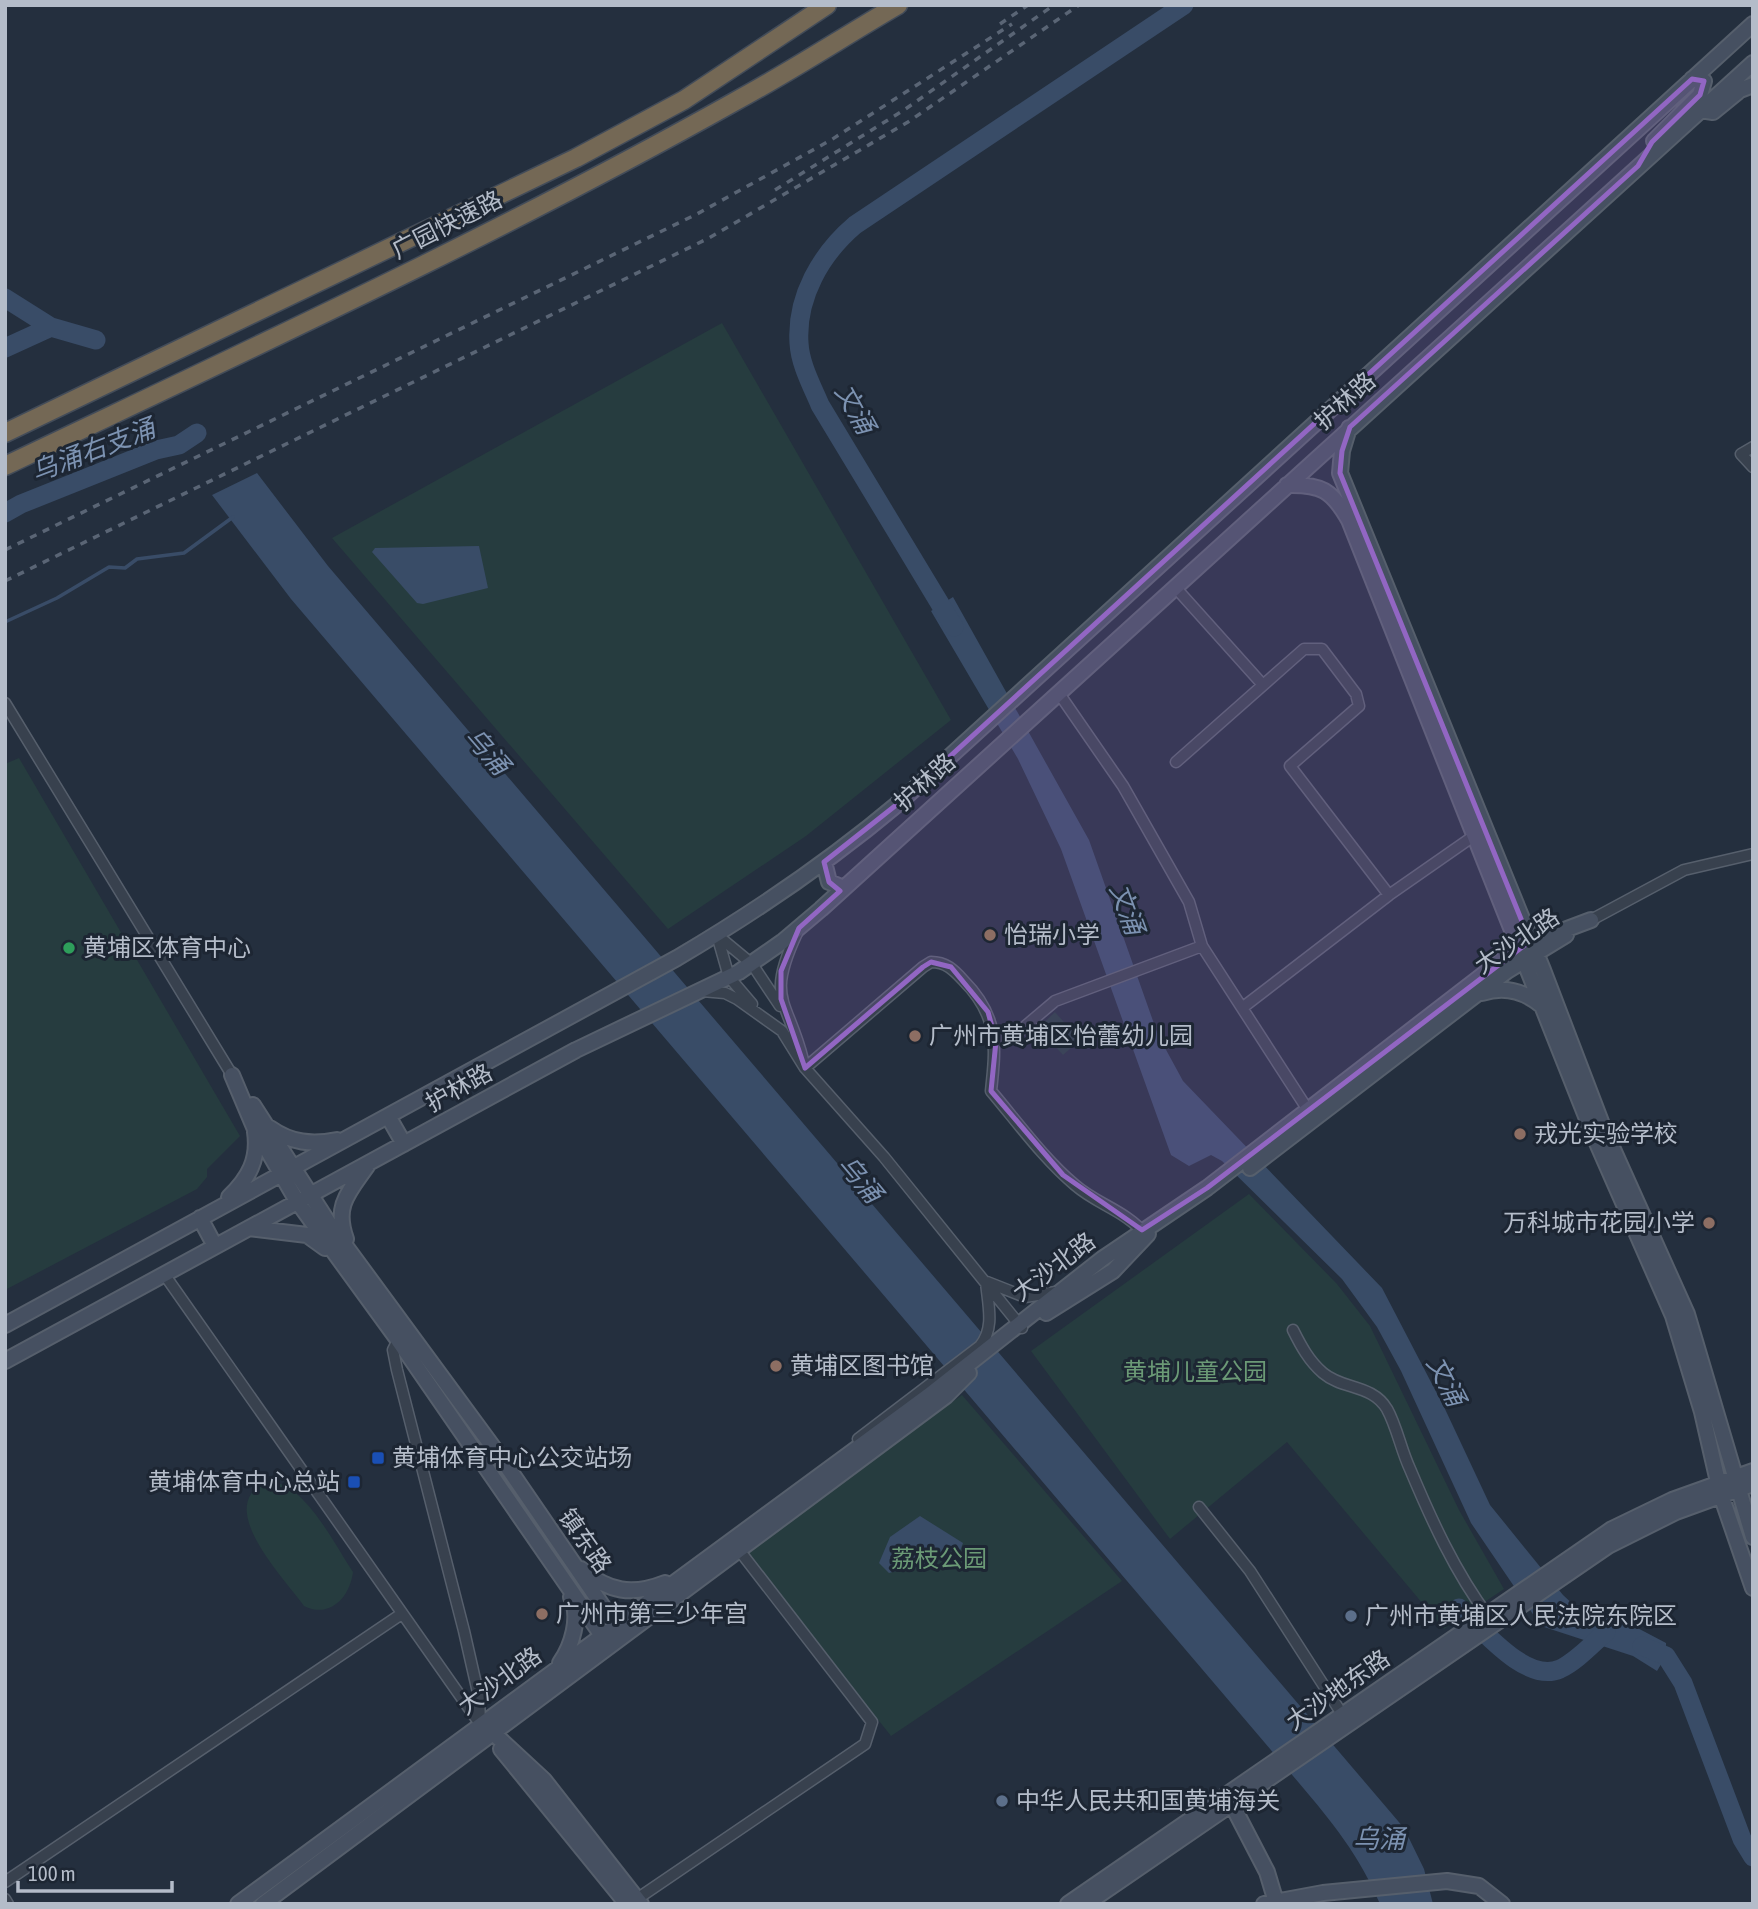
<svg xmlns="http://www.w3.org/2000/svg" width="1758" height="1909" viewBox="0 0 1758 1909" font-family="'Asap Condensed','Noto Sans SC',sans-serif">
<rect width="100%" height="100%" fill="#242f3e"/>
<!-- green -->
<path fill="#263c3f" d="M 722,323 L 951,720 L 806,836 L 668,929 L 332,538 Z
M 19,758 L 240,1136 L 207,1169 L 207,1177 L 197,1189 L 5,1290 L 5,764 Z
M 1055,1012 L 1080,1040 L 1063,1055 L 1038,1028 Z
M 1249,1194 L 1337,1284 L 1370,1326 L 1459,1510 L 1504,1589 L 1444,1629 L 1287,1442 L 1170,1539 L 1031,1351 Z
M 962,1395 L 1122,1581 L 891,1736 L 744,1551 Z
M 274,1482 C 307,1488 335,1545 353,1572 C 350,1597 330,1619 304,1606 C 286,1581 231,1524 251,1494 C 256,1485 265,1483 274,1482 Z"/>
<!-- water -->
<path fill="#394c67" d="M 257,473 L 328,566 L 1404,1828 L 1424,1869 L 1433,1904 L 1380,1904 C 1359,1855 1333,1823 1299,1783 L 291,599 L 212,495 Z
M 479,546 L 488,588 L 423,604 L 417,603 L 372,552 L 375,548 Z
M 953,597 L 1089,840 L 1158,1035 L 1183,1081 L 1382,1288 L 1445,1409 L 1490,1505 L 1563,1595 L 1577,1608 L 1628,1623 L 1666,1643 L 1666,1656 L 1657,1671 L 1633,1656 L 1541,1626 L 1471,1523 L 1401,1371 L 1377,1327 L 1342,1279 L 1222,1161 L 1211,1155 L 1189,1166 L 1171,1155 L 1061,849 L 1018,759 L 931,611 Z
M 920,1516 L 963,1543 L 959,1554 L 889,1573 L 879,1563 L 890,1537 Z"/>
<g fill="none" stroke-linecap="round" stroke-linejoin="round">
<!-- stream -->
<path stroke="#394c67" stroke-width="3.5" d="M 5,622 L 57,598 L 109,567 L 125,568 L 137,559 L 184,553 L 233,517"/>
<!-- river -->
<path stroke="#394c67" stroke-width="19" d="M 5,298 L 51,327 L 96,340
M 5,348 L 51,327
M 5,513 L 21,504 L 156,450 L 179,445 L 197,433
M 954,627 L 820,405 C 812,386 800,364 799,343 C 796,297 821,254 855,225 L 1184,5
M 1459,1608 C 1482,1629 1526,1684 1560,1669 C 1577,1661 1592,1644 1606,1632
M 1642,1646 L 1666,1656 L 1683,1683 L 1742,1839 L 1753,1857"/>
<defs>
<path id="street" d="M 1753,447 L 1741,454 L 1753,467
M 1175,587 L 1263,685
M 1058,692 L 1123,786 L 1189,902 L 1202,946 L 1308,1110
M 5,703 L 232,1075
M 1176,762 L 1304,649 L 1322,649 L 1356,694 L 1359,706 L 1290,766 L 1389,895
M 1591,920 L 1684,870 L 1753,854
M 797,933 C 765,1001 788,999 803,1060
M 717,935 L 752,964 L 780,1006
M 717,935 L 729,977 L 752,1004
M 702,991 L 725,993 L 737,999 L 782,1031 L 805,1068 L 884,1157 L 1022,1328
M 1242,1008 L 1389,895 L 1478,833
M 996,1041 L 1016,1034 L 1055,1001 L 1202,946
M 805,1068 L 923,967 L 931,962 C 946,962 954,970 963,980 C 999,1016 996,1045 991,1091 C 1018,1123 1044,1159 1075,1185 C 1098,1205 1125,1210 1146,1235
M 164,1274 L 480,1724
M 987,1282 L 1025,1297 L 1056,1292
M 1293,1330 C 1301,1346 1309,1361 1323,1373 C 1343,1390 1372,1384 1387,1409 C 1397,1427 1401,1450 1410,1469 C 1431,1519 1455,1572 1488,1616
M 398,1340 L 393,1350 L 397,1370 L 464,1631 L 479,1697 L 480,1724
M 858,1439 L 980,1346 C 995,1328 988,1305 986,1282
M 1199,1507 L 1250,1571 L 1342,1714
M 5,1882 L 400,1615
M 5,1899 L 8,1904
M 634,1901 L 865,1744 L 872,1722 L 739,1550"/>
<path id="secondary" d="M 1700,110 L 1713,112 L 1740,90 L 1753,85
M 1654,141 L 1700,95 L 1704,81 L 1692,79
M 1349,428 L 1342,451 L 1340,473 L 1543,970 L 1603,1127 L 1687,1314 L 1753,1537
M 1287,485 C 1321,484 1332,490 1349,520 L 1593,1134 L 1673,1316 L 1702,1412 L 1721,1495 L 1753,1588
M 824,862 L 829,882 L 844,888
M 1482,993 C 1503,986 1524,991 1541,1005
M 232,1075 L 254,1127 L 297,1201 L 398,1340 L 603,1637 L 610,1637
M 253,1105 L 330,1225 L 504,1462 L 621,1633
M 388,1116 L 404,1144
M 270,1128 C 291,1143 312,1145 337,1140
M 1250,1168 L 1507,971 L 1566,935
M 229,1197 C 249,1178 259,1159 255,1132
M 200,1218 L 215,1246
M 249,1228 L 307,1235 L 325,1248
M 346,1239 C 334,1206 348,1193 367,1166
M 1046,1313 L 1113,1271 L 1148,1234
M 5,1325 L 677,958 C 755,912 830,861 900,802 L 1753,24
M 5,1361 L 576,1050 L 739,972 L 782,942 L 821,909 L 1753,63
M 581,1569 C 609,1592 632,1596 665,1583
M 560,1663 C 572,1646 581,1617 571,1597
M 490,1730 L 544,1780 L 641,1904
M 501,1749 L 627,1904
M 1227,1795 L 1267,1872 L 1276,1902
M 238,1904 L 928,1396 L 1102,1259 L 1207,1188 L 1519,947 L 1591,920
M 263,1904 L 946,1396 L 969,1373
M 1068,1904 L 1612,1529 L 1672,1500 L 1753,1471
M 1086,1904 L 1608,1546 L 1676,1512 L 1753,1484
M 1264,1904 L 1323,1893 L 1447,1881 L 1479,1886 L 1502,1904"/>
<path id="highway" d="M 5,433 L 576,158 L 684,100 L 827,5
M 5,466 C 250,349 497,235 734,102 C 790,72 843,37 898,5"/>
</defs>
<!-- street casing -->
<use href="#street" stroke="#565f6c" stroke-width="13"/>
<!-- secondary casing -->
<use href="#secondary" stroke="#565f6c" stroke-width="18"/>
<!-- highway casing -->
<use href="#highway" stroke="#434c59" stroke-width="21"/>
<!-- street -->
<use href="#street" stroke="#38414e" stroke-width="10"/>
<!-- secondary -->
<use href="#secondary" stroke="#465061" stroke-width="14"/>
<!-- highway -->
<use href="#highway" stroke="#746855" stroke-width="18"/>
<!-- rail -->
<path stroke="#5a6575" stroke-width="3.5" stroke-dasharray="7 7" stroke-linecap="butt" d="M 1000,24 L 1028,5
M 775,190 L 904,110 L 1054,5
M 5,550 L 697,214 L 831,140 L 1012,24
M 5,581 L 709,238 L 908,122 L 1079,5"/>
</g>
<!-- marked area -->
<path fill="#9266c3" fill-opacity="0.2" stroke="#9266c3" stroke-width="5" stroke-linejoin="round" d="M 1692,79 L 1704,81 L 1700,95 L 1652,142 L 1638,166 L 1350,427 L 1342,451 L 1340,473 L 1530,941 L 1207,1188 L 1142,1230 L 1063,1175 L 991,1091 L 996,1041 L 988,1012 L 951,967 L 931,962 L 923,967 L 805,1068 L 781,999 L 781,971 L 799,928 L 840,891 L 829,882 L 824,862 L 900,802 Z"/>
<!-- markers -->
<g fill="#8d6e63" stroke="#1d2633" stroke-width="2.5">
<circle cx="990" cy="935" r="7"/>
<circle cx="915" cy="1036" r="7"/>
<circle cx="1520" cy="1134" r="7"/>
<circle cx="1709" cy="1223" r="7"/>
<circle cx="776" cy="1366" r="7"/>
<circle cx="542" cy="1614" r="7"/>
</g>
<circle fill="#2e9e5b" stroke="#1d2633" stroke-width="2.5" cx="69" cy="948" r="7"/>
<g fill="#1a4fb4" stroke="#1d2633" stroke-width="2.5">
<rect x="371" y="1451" width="14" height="14" rx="3.5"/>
<rect x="347" y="1475" width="14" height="14" rx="3.5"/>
</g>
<g fill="#5c6f8a" stroke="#1d2633" stroke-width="2.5">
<circle cx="1351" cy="1616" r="7"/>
<circle cx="1002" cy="1801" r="7"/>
</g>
<g text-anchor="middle" stroke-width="6" stroke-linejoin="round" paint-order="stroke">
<!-- street labels -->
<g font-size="24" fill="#b4bcc9" stroke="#1d2633">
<text transform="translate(447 225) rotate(-27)" y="8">广园快速路</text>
<text transform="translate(1345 401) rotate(-42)" y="8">护林路</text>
<text transform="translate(925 782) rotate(-42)" y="8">护林路</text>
<text transform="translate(1517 941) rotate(-34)" y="8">大沙北路</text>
<text transform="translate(459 1088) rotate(-29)" y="8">护林路</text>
<text transform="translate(1054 1267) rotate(-37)" y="8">大沙北路</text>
<text transform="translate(585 1541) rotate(55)" y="8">镇东路</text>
<text transform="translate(500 1681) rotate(-36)" y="8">大沙北路</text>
<text transform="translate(1338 1690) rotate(-35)" y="8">大沙地东路</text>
</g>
<!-- poi labels -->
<g font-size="24" fill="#b4bcc9" stroke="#1d2633" text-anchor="start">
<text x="1004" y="943">怡瑞小学</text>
<text x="83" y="956">黄埔区体育中心</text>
<text x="929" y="1044">广州市黄埔区怡蕾幼儿园</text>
<text x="1534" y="1142">戎光实验学校</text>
<text x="1695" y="1231" text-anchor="end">万科城市花园小学</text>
<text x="790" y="1374">黄埔区图书馆</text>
<text x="392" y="1466">黄埔体育中心公交站场</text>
<text x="340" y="1490" text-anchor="end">黄埔体育中心总站</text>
<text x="556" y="1622">广州市第三少年宫</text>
<text x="1365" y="1624">广州市黄埔区人民法院东院区</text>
<text x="1016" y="1809">中华人民共和国黄埔海关</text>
</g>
<!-- park labels -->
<g font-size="24" fill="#6b9a76" stroke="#1d2633">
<text x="1195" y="1380">黄埔儿童公园</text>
<text x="939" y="1567">荔枝公园</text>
</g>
<!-- water labels -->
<g font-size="26" font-style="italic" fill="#7c92b1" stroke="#1d2633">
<text transform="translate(855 409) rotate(61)" y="9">文涌</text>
<text transform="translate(93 450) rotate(-21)" y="9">乌涌右支涌</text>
<text transform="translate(487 751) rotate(49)" y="9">乌涌</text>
<text transform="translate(1127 909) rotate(70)" y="9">文涌</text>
<text transform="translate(860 1179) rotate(50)" y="9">乌涌</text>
<text transform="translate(1446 1381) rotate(63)" y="9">文涌</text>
<text x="1379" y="1848">乌涌</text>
</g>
</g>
<!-- border -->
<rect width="1758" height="1909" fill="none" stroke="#b4bcc9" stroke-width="14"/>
<!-- scale -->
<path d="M18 1881v10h154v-10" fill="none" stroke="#b4bcc9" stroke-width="3.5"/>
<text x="28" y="1881" font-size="21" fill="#b4bcc9" stroke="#1d2633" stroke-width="5" paint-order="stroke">100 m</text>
</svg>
